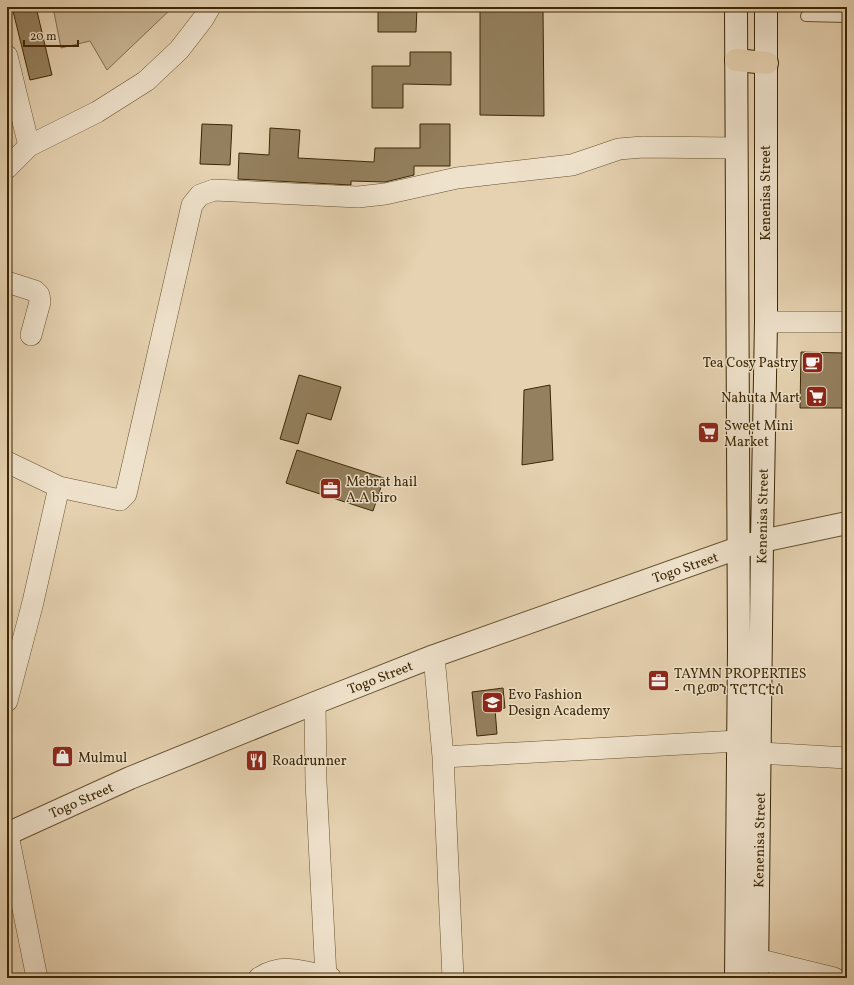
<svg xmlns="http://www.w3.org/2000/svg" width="854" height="985" viewBox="0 0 854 985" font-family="Vollkorn,'Noto Serif Ethiopic',serif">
<rect width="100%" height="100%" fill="#e6d2b1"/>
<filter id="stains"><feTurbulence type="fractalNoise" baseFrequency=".005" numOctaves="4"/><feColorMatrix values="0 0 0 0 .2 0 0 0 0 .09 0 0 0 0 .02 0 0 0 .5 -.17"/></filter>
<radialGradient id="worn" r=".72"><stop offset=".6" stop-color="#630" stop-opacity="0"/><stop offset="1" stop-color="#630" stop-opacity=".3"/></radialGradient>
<!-- green -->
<path fill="#c9b594" stroke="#826e4c" d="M 53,7 L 173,7 L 107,70 L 90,41 L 61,48 Z"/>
<!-- building -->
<path fill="#94805e" stroke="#3c2704" d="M 12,7 L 36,7 L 52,75 L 30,80 Z
M 378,7 L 417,7 L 416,32 L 378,32 Z
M 480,7 L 543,7 L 544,116 L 480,115 Z
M 410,52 L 451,52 L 451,85 L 403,84 L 403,108 L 372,108 L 372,66 L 410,66 Z
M 202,124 L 232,125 L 230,165 L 200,164 Z
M 420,124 L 450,124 L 450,166 L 414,166 L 414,175 L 385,182 L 351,181 L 351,185 L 238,179 L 239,153 L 269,155 L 270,128 L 300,130 L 298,158 L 374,162 L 375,148 L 420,148 Z
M 801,352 L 844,353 L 844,408 L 800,408 Z
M 299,375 L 341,387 L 331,420 L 307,413 L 298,444 L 280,439 Z
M 550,385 L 553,460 L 522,465 L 524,390 Z
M 297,450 L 384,478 L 373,511 L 286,483 Z
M 503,688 L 505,708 L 495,709 L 497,734 L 477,736 L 472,692 Z"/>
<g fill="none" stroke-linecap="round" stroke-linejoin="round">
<defs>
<path id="service" d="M 806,16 L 847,17"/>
<path id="minor" d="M 7,56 L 29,146
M 7,168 L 29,146 L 97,112 L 146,81 L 179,50 L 203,19 L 210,7
M 7,282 L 35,291 L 39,295 L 40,302 L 31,335
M 766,322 L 847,322
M 7,462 L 59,487 L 120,500 L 126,494 L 192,205 L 200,195 L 214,190 L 358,197 L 385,194 L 457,178 L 572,165 L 619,149 L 643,147 L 736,148
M 434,656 L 443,757 L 453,978
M 7,701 L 33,602 L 59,487
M 315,703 L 316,782 L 326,977
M 760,753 L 847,758
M 443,757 L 738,741
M 7,830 L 37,978
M 757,959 L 834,978
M 259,978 C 283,962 306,972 331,978"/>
<path id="tertiary" d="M 7,834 L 130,778 L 315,703 L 434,656 L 738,548 L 762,541 L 847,523"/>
<path id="secondary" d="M 736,978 L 739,649 L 736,7
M 757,978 L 762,541 L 766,322 L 766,7"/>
<path id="primary" d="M 736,60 L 767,63"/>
</defs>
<!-- service casing -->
<use href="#service" stroke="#66522f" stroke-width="12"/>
<!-- minor casing -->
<use href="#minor" stroke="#66522f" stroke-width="22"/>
<!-- tertiary casing -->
<use href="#tertiary" stroke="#66522f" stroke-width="24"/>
<!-- secondary casing -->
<use href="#secondary" stroke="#3c2704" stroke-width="24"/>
<!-- primary casing -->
<use href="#primary" stroke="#3c2704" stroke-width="24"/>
<!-- service -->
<use href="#service" stroke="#efe2cc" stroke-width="10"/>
<!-- minor -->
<use href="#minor" stroke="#efe2cc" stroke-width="21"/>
<!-- tertiary -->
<use href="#tertiary" stroke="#efe2cc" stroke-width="22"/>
<!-- secondary -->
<use href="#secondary" stroke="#efe2cc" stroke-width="22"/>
<!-- primary -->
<use href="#primary" stroke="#e6d2b1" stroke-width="22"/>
</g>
<!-- icons -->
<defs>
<symbol id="cafe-square" viewBox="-11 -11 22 22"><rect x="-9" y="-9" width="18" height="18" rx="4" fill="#8f2418" stroke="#efe2cc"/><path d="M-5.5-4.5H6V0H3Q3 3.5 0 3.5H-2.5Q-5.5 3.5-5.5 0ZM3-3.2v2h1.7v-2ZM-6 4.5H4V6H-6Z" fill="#fff"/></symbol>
<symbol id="supermarket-square" viewBox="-11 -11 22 22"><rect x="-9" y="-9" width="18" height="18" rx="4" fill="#8f2418" stroke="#efe2cc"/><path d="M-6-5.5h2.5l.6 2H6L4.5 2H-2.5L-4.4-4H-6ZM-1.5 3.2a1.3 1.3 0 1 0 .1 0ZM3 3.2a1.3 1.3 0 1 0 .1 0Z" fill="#fff"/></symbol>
<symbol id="office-square" viewBox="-11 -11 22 22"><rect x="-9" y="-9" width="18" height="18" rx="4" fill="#8f2418" stroke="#efe2cc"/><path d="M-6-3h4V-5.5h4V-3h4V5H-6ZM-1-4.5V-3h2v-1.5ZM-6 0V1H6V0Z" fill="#fff"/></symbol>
<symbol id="school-square" viewBox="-11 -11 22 22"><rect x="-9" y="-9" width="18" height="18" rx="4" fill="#8f2418" stroke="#efe2cc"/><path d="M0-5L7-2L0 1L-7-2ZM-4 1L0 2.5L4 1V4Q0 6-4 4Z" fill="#fff"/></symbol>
<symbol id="shop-square" viewBox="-11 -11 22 22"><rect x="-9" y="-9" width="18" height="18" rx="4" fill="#8f2418" stroke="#efe2cc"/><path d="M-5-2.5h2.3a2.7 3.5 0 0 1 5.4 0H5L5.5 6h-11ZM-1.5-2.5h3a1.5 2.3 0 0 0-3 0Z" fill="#fff"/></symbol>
<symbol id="restaurant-square" viewBox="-11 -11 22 22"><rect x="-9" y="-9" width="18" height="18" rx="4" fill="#8f2418" stroke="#efe2cc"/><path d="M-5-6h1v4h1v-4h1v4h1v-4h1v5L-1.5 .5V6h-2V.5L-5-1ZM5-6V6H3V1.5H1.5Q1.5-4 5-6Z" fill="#fff"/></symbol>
</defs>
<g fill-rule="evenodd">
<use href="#cafe-square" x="800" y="350" width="25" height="25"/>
<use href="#supermarket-square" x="804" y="384" width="25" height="25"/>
<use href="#supermarket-square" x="696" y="420" width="25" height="25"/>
<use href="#office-square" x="318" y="476" width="25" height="25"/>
<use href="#office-square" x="646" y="668" width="25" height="25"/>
<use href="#school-square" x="480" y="690" width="25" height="25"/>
<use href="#shop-square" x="50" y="744" width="25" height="25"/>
<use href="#restaurant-square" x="244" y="748" width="25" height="25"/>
</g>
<g text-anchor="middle" stroke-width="3" stroke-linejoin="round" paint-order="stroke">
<!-- street labels -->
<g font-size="14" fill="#3c2704" stroke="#efe2cc">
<text transform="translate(765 193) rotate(-90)" y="5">Kenenisa Street</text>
<text transform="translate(762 516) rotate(-89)" y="5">Kenenisa Street</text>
<text transform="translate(685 567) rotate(-19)" y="5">Togo Street</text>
<text transform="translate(380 677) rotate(-21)" y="5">Togo Street</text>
<text transform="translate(81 800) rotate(-24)" y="5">Togo Street</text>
<text transform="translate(759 840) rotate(-89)" y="5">Kenenisa Street</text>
</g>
<!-- poi labels -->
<g font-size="14" fill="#3c2704" stroke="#efe2cc" text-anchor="start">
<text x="798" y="367" text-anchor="end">Tea Cosy Pastry</text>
<text x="800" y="402" text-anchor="end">Nahuta Mart</text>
<text x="724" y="430">Sweet Mini<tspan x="724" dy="16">Market</tspan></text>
<text x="346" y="486">Mebrat hail<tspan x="346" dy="16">A.A biro</tspan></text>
<text x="674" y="678">TAYMN PROPERTIES<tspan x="674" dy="16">- ጣይመን ፕሮፐርቲስ</tspan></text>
<text x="508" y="699">Evo Fashion<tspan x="508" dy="16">Design Academy</tspan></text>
<text x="78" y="762">Mulmul</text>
<text x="272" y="765">Roadrunner</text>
</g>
</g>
<!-- margin -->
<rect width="854" height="985" fill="none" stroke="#e6d2b1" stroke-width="24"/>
<rect x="8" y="8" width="838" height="969" fill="none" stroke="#3c2704" stroke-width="2"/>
<rect x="12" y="12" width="830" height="961" fill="none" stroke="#3c2704"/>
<!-- scale -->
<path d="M24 40v6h54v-6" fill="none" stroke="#3c2704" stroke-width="2"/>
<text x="30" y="40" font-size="12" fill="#3c2704" stroke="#efe2cc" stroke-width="3" paint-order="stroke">20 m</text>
<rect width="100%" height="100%" filter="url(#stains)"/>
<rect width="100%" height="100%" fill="url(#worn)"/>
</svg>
